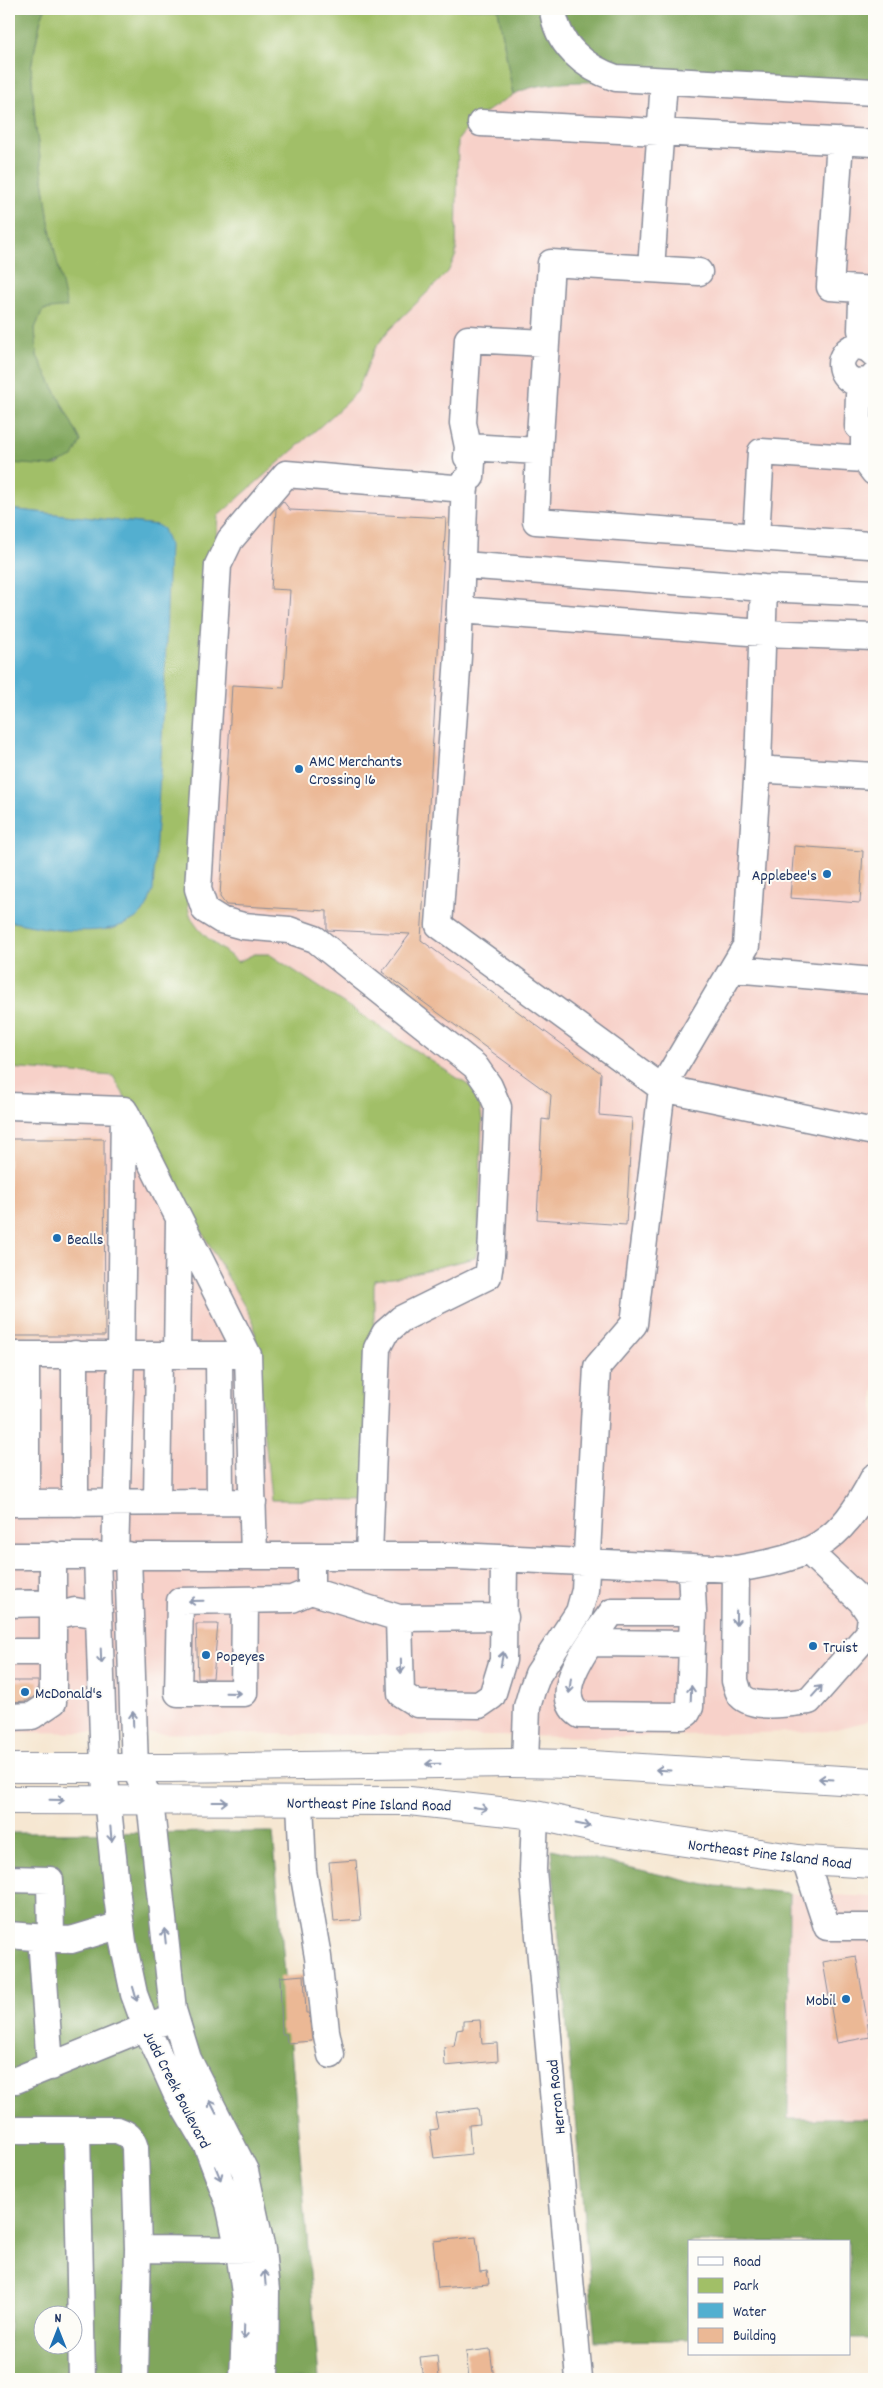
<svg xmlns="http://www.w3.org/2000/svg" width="883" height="2388" viewBox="0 0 883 2388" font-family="Dekko,sans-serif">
<rect width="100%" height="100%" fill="#fdfcf7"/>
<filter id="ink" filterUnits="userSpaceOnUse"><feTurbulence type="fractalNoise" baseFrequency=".02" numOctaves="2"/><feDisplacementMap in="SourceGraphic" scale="10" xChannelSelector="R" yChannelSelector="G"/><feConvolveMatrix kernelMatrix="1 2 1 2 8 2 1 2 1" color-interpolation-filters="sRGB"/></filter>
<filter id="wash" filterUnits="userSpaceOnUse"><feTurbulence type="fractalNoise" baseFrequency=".0096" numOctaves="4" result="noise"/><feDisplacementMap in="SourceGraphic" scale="20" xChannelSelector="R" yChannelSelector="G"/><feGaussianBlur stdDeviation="1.12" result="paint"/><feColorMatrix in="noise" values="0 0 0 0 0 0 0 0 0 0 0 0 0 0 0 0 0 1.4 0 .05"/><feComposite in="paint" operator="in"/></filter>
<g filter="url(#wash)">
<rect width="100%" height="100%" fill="#f6e7d2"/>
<!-- built -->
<path fill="#f7d1c9" d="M 575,82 L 666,82 L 874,90 L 874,1715 L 865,1722 L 827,1731 L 607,1737 L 9,1732 L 9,1068 L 112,1076 L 254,1323 L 271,1500 L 373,1501 L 374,1280 L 393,1278 L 475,1258 L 478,1248 L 482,1120 L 479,1100 L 471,1087 L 269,954 L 254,954 L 239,962 L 196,927 L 190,916 L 188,907 L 218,516 L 333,415 L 357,392 L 374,350 L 388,331 L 448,272 L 456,255 L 458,140 L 465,131 L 491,108 L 523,89 Z
M 789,1893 L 874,1897 L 874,2119 L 788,2120 Z"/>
<!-- green -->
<path fill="#a1bf67" stroke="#5e7762" d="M 45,9 L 498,9 L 513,95 C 493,107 472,120 458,140 L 456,255 L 448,272 L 388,331 L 374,350 L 357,392 L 333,415 L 218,516 L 188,907 C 192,932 220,946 238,962 L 254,954 L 269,954 L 471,1087 L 479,1100 L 482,1120 L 478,1249 L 475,1258 L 393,1278 L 374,1280 L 374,1501 L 271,1500 L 254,1323 L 113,1076 L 9,1068 L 9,921 L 56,930 L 113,929 L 144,911 L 157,525 L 9,509 L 9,463 L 58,465 L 81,441 L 37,356 L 35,328 L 43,310 L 66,306 L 50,229 L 35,122 L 31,67 L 41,19 Z"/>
<!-- forest -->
<path fill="#80a65c" stroke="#4e6a5d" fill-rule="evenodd" d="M 9,9 L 45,9 L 41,19 L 31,67 L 35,122 L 50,229 L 67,307 L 43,310 L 35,328 L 37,356 L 81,441 L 73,457 L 51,466 L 9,463 Z
M 498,9 L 874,9 L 874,90 C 789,87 704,82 618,82 C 590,82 537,80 513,95 Z
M 273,1832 L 319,2379 L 9,2379 L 9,1833 ZM 42,2316 L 72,2316 L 72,2346 L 42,2346 Z
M 551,1849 L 705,1885 L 789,1893 L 788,2119 L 874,2119 L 874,2338 L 849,2338 L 849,2242 L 689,2242 L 689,2340 L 595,2341 Z"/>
<!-- water -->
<path fill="#52afd0" stroke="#366f97" d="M 9,509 L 157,525 L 163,529 L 169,545 L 164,705 L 153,891 C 150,897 148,907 143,912 C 115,942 45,929 9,921 Z"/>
<g id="blocks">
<!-- building -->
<path fill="#ebb895" d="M 283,501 L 290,510 L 446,518 L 421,940 L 601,1073 L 599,1115 L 632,1118 L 626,1225 L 537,1219 L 542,1119 L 549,1120 L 551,1095 L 382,972 L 410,934 L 327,930 L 327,911 L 226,905 L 220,897 L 232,685 L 284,688 L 290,590 L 271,589 L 276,509 Z
M 794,846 L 863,851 L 860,903 L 790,898 Z
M 9,1139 L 104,1139 L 105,1336 L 9,1336 Z
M 196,1624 L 218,1624 L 213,1678 L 198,1678 Z
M 9,1681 L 38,1681 L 38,1694 L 27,1701 L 9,1702 Z
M 356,1860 L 361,1920 L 334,1922 L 329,1862 Z
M 856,1956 L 870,2037 L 837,2043 L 823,1962 Z
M 304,1975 L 306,2013 L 309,2013 L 312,2041 L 287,2043 L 286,2034 L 282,2034 L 280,1977 Z
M 480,2020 L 482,2044 L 497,2043 L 498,2061 L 445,2066 L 444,2047 L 454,2046 L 457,2030 L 463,2029 L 463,2021 Z
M 478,2108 L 480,2124 L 469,2125 L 471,2154 L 434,2158 L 430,2130 L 438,2129 L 435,2113 Z
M 476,2237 L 480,2272 L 487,2271 L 489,2284 L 438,2288 L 433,2241 Z
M 490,2349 L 494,2379 L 469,2379 L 466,2352 Z
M 437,2355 L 439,2379 L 423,2379 L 420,2357 Z"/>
</g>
</g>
<g filter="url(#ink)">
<use href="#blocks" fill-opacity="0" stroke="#888b98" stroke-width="1"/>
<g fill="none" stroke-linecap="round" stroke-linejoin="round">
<defs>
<path id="minor" d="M 553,9 C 556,44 585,68 616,78 L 874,92
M 481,123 L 874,143
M 840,141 L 830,287 L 874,290
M 651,269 L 664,81
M 869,336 L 861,330 L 862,302 L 870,298
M 874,354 C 853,331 824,367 854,382 L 870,381 L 874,376
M 468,447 L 463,423 L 468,339 L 546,343 L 551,263 L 699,272
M 539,451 L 536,521 L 869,545 L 874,543
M 864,459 L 864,432 L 858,426 L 859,395 L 865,392
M 756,537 L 761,452 L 864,459 L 874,472
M 463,565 L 764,588 L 874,593
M 764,588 L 758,765 L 746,946 L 662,1088 L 874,1132
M 460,610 L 762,633 L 874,637
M 758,765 L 771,770 L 874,776
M 733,969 L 874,981
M 9,1106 L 124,1110
M 126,1113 L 248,1355
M 75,1354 L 75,1503
M 9,1355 L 248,1355 L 254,1555
M 26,1355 L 26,1503
M 177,1355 L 179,1221
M 219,1355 L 220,1502
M 157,1502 L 159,1355
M 9,1503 L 253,1502
M 97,1555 L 104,1768 L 117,1896 L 123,1942 L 134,1994 L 146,2027 L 177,2095 L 207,2146 L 229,2204 L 239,2251 L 246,2300 L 243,2379
M 115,1555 L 121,1354 L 124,1110
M 128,1555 L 135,1768 L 150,1801 L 173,2010 L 188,2059 L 245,2171 L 262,2250 L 266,2291 L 265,2379
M 369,1555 L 377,1348 L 385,1333 L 401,1319 L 488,1276 L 491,1256 L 498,1107 L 489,1086 L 475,1066 L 315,939 L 289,930 L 243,926 L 221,920 L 205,910 L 198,889 L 218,565 L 230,540 L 286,474 L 465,489
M 9,1556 L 455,1556 L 736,1569 C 811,1556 838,1547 874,1477
M 691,1568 L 693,1612 L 612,1612 C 597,1634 546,1693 580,1715 L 682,1716 L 687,1713 L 690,1707 L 693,1612
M 736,1569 L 735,1681 C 737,1686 738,1693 741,1696 C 754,1710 791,1703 809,1701 L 869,1633 L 871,1616 L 861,1601 L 809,1552
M 311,1591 L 399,1618 L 505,1617
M 245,1600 L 244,1693 L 178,1693 L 180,1601 L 292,1599 L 311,1591 L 311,1556
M 9,1604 L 53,1603
M 53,1617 L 75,1611 L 99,1615
M 399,1618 L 401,1694 L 417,1704 L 479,1705 L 492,1696 L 503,1660 L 504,1558
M 591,1643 L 692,1644
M 9,1652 L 53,1652
M 9,1717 L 32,1716 L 53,1702 L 53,1555
M 525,1763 L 527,1707 L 532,1690 L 538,1674 L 579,1612 L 585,1590 L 597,1367 L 634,1324 L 662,1088 L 439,925 L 458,656 L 465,481 L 471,477 L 472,462 L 467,457 L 468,447 L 539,451 L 546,343
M 300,1801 L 303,1871 L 318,1957 L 326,2031 L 331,2055
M 535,1815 L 533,1870 L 579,2379
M 805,1860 L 827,1927 L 874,1927
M 9,1879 L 50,1880 L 51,1938
M 9,1935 L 71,1940 L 121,1925
M 41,1937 L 50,2067
M 9,2080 L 16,2080 L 146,2027 L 163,2022
M 9,2130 L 117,2130 C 128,2134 132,2137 135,2148 L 138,2249 L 135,2379
M 77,2130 L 82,2379
M 138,2249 L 257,2250"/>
<path id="major" d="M 9,1768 L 170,1768 L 510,1763 L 576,1764 L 874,1782
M 9,1800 L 409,1801 L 535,1815 L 599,1829 L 805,1860 L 874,1864"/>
</defs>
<!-- minor casing -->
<use href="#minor" stroke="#888b98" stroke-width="29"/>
<!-- major casing -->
<use href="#major" stroke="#888b98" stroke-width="30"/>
<!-- minor -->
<use href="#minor" stroke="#fff" stroke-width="26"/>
<!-- major -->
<use href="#major" stroke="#fff" stroke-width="28"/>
</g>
<!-- one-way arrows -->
<defs><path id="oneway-shaft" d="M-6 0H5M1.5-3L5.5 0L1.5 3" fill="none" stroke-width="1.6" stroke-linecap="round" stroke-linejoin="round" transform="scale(1.25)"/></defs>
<g stroke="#8d97ae">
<use href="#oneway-shaft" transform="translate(196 1601) rotate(179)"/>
<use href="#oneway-shaft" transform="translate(736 1618) rotate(91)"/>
<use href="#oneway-shaft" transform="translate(101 1656) rotate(88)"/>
<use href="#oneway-shaft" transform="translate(502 1659) rotate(-80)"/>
<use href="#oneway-shaft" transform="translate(401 1666) rotate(89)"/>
<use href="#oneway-shaft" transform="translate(570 1686) rotate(97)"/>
<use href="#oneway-shaft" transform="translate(817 1691) rotate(-48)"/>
<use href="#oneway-shaft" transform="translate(233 1693) rotate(1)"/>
<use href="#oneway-shaft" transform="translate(691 1693) rotate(-88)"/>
<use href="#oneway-shaft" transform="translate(133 1719) rotate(-92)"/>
<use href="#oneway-shaft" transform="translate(433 1764) rotate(179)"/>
<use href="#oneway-shaft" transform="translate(663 1770) rotate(-177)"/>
<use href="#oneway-shaft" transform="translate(826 1779) rotate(-177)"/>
<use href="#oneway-shaft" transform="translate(57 1800) rotate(1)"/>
<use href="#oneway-shaft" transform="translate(220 1802)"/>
<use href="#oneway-shaft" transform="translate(480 1808) rotate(8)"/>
<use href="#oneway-shaft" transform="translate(583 1825) rotate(12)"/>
<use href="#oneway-shaft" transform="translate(111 1834) rotate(85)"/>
<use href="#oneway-shaft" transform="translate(165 1936) rotate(-96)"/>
<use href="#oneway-shaft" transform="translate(135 1994) rotate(74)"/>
<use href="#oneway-shaft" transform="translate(213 2107) rotate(-117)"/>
<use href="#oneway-shaft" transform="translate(218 2173) rotate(68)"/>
<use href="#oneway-shaft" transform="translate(265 2278) rotate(-95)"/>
<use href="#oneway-shaft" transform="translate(244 2332) rotate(92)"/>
</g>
</g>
<!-- markers -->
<g fill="#1f6fb2" stroke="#fdfcf7" stroke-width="2">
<circle cx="299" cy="769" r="5"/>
<circle cx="827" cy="874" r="5"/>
<circle cx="57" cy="1238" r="5"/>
<circle cx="813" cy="1646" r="5"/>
<circle cx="206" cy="1655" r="5"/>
<circle cx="25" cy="1692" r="5"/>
<circle cx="846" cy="1999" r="5"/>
</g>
<g text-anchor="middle" stroke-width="4" stroke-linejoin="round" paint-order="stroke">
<!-- poi labels -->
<g font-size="16" fill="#1b2f5e" stroke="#fdfcf7" text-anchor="start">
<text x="309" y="766">AMC Merchants<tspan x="309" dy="18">Crossing 16</tspan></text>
<text x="817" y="880" text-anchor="end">Applebee's</text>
<text x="67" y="1244">Bealls</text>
<text x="823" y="1652">Truist</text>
<text x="216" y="1661">Popeyes</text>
<text x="35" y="1698">McDonald's</text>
<text x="836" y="2005" text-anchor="end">Mobil</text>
</g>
<!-- street labels -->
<g font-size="16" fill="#1b2f5e" stroke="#fdfcf7">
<text transform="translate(369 1803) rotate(1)" y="6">Northeast Pine Island Road</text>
<text transform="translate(770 1853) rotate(7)" y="6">Northeast Pine Island Road</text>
<text transform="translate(178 2089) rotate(63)" y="6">Judd Creek Boulevard</text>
<text transform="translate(555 2097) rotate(-96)" y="6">Herron Road</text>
</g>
</g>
<!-- margin -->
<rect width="883" height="2388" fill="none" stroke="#fdfcf7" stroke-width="30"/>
<!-- legend -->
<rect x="688" y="2240" width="162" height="115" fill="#fdfcf7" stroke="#a3aaba"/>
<rect x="698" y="2257" width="25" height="8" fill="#ffffff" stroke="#a3aaba"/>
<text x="733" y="2266" font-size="15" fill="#1b2f5e">Road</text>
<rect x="698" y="2278" width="25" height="15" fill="#a1bf67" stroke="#a3aaba"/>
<text x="733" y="2290" font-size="15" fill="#1b2f5e">Park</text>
<rect x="698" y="2303" width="25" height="15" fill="#52afd0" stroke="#a3aaba"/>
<text x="733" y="2316" font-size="15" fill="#1b2f5e">Water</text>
<rect x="698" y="2328" width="25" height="15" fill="#ebb895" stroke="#a3aaba"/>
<text x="733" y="2340" font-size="15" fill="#1b2f5e">Building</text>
<!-- north arrow -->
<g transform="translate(58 2330)"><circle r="24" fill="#fdfcf7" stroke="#a3aaba"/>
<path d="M0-4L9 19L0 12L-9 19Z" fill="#1f6fb2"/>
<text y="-8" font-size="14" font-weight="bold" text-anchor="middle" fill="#1b2f5e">N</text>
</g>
</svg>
